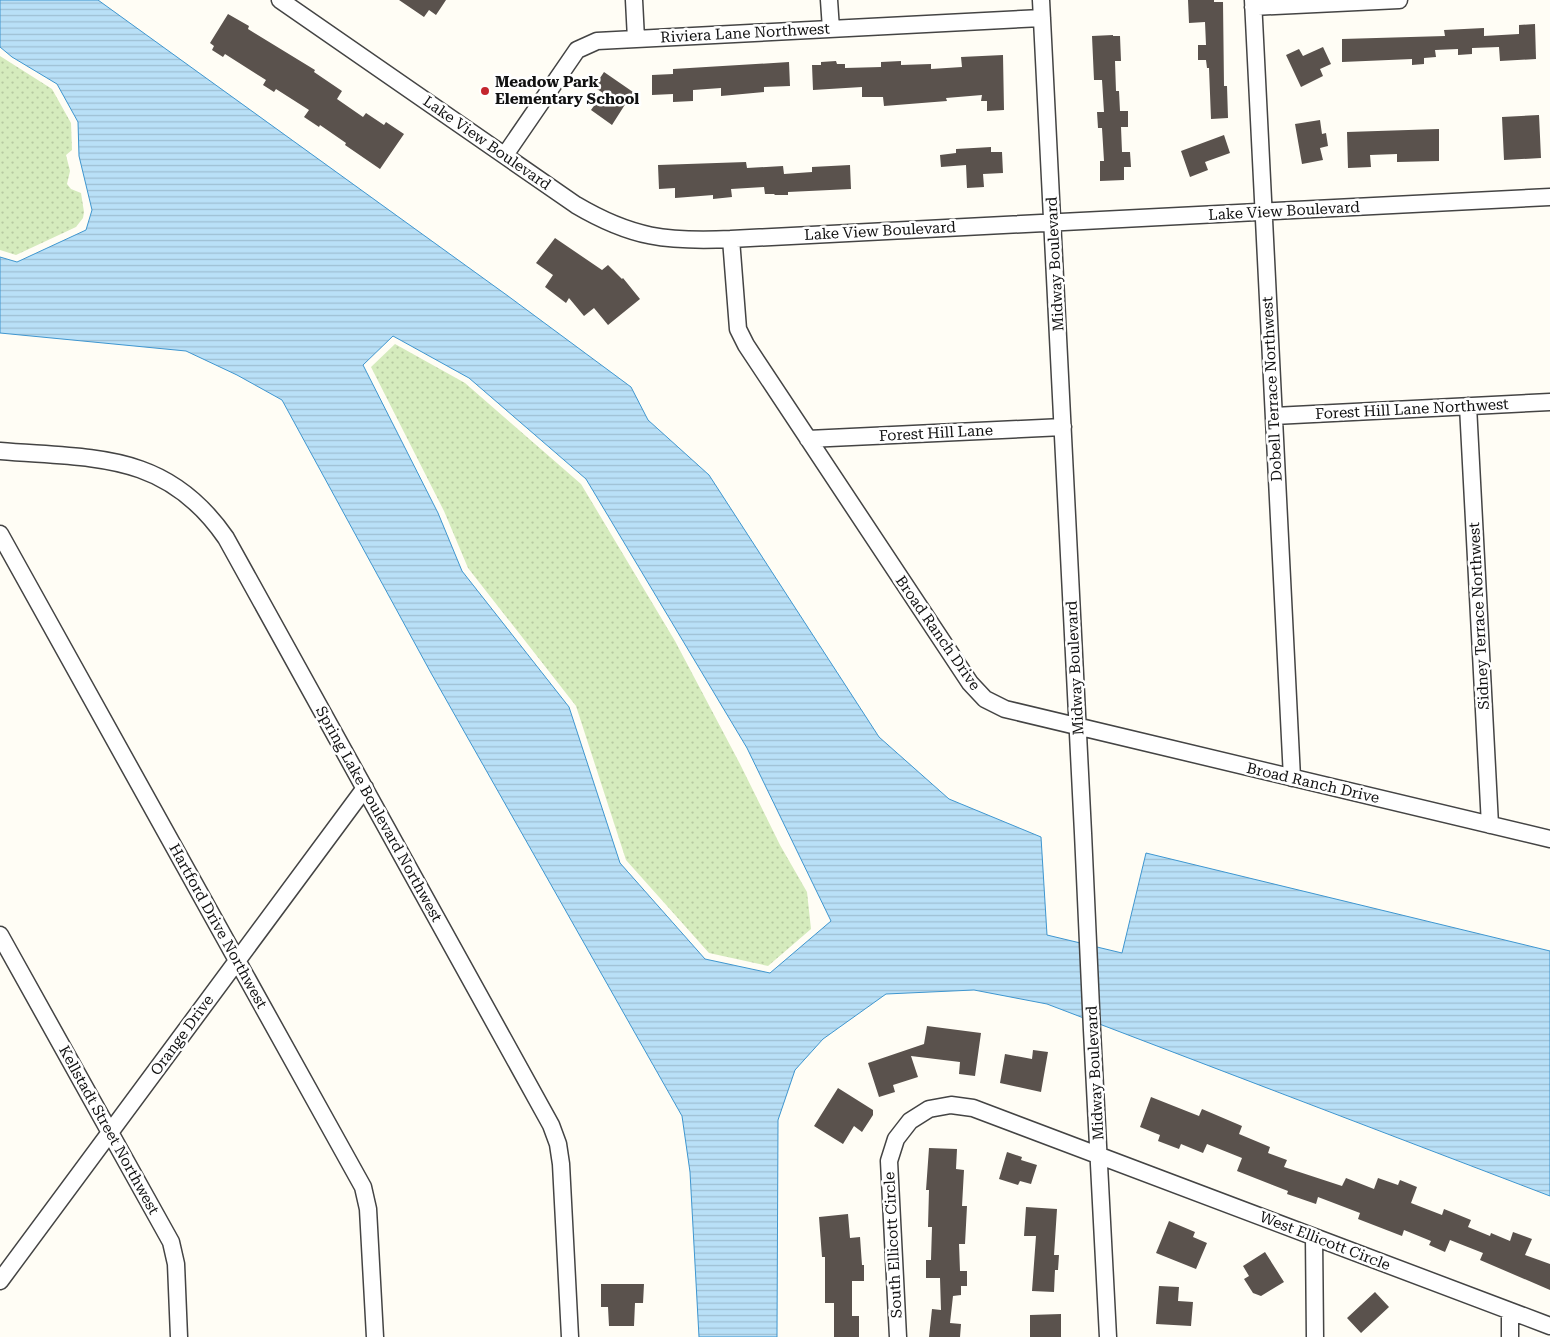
<svg xmlns="http://www.w3.org/2000/svg" width="1550" height="1337" viewBox="0 0 1550 1337" font-family="'Roboto Serif',serif">
<defs>
<pattern id="grass-dots" width="8" height="8" patternUnits="userSpaceOnUse" patternTransform="scale(1.25)"><rect width="8" height="8" fill="#d5ebbd"/><path d="M2 2h.1M6 6h.1" fill="none" stroke="#b6c8a1" stroke-width="1.8" stroke-linecap="round"/></pattern>
<pattern id="water-rules" width="6" height="5" patternUnits="userSpaceOnUse" patternTransform="scale(1.25)"><rect width="6" height="5" fill="#b9e0f7"/><path d="M0 2.5h6" fill="none" stroke="#9ebfd3"/></pattern>
</defs>
<rect width="100%" height="100%" fill="#fffdf5"/>
<!-- grass -->
<path fill="url(#grass-dots)" d="M 0,56 L 52,89 L 71,123 L 72,150 L 66,155 L 70,171 L 67,184 L 71,189 L 81,193 L 84,212 L 83,218 L 76,227 L 16,255 L 0,250 Z
M 395,344 L 465,383 L 581,484 L 675,641 L 740,764 L 780,845 L 807,892 L 811,929 L 768,966 L 709,953 L 626,860 L 576,706 L 468,568 L 444,511 L 371,367 Z"/>
<!-- water -->
<path fill="url(#water-rules)" stroke="#3f96cf" fill-rule="evenodd" d="M 0,0 L 98,0 L 508,296 L 631,387 L 648,420 L 709,475 L 879,737 L 949,799 L 1041,837 L 1047,935 L 1122,953 L 1146,853 L 1550,951 L 1550,1196 L 1047,1004 L 974,990 L 886,994 L 823,1039 L 795,1070 L 778,1120 L 777,1337 L 699,1337 L 690,1172 L 682,1116 L 431,673 L 282,400 L 237,375 L 186,351 L 0,333 L 0,257 L 17,262 L 86,230 L 92,210 L 79,156 L 78,122 L 57,84 L 12,57 L 0,47 ZM 393,336 L 469,378 L 586,479 L 747,748 L 831,921 L 770,973 L 705,959 L 620,863 L 569,707 L 462,571 L 438,513 L 363,365 Z"/>
<!-- building -->
<path fill="#5a524d" d="M 399,0 L 446,0 L 436,15 L 429,10 L 424,17 Z
M 1188,0 L 1214,0 L 1214,2 L 1223,2 L 1224,86 L 1227,86 L 1228,118 L 1211,119 L 1209,68 L 1207,68 L 1206,60 L 1198,60 L 1198,45 L 1206,45 L 1205,22 L 1189,23 Z
M 228,14 L 249,26 L 248,29 L 315,70 L 314,72 L 342,91 L 337,99 L 363,117 L 366,113 L 384,125 L 386,122 L 404,134 L 380,169 L 345,145 L 346,143 L 320,125 L 319,127 L 304,117 L 309,110 L 276,89 L 274,92 L 263,85 L 266,80 L 225,54 L 223,57 L 212,50 L 214,46 L 210,43 Z
M 1535,24 L 1536,59 L 1500,61 L 1499,47 L 1472,48 L 1472,54 L 1458,55 L 1458,49 L 1435,50 L 1436,57 L 1424,58 L 1424,64 L 1412,65 L 1412,59 L 1342,62 L 1342,39 L 1445,36 L 1444,30 L 1484,28 L 1484,36 L 1519,34 L 1519,25 Z
M 1113,35 L 1113,36 L 1120,36 L 1121,61 L 1115,61 L 1116,91 L 1119,91 L 1120,111 L 1128,111 L 1128,127 L 1121,127 L 1122,152 L 1130,152 L 1131,167 L 1124,167 L 1124,180 L 1100,181 L 1100,161 L 1104,161 L 1102,128 L 1098,128 L 1097,112 L 1104,112 L 1102,80 L 1094,80 L 1092,36 Z
M 1323,47 L 1331,64 L 1320,69 L 1323,76 L 1301,87 L 1286,55 L 1299,49 L 1303,56 Z
M 1003,55 L 1004,110 L 987,111 L 987,101 L 981,101 L 982,95 L 946,98 L 947,101 L 884,106 L 883,97 L 862,97 L 862,87 L 813,90 L 812,65 L 821,65 L 821,62 L 836,61 L 837,64 L 845,64 L 845,68 L 881,67 L 881,62 L 901,61 L 901,65 L 931,64 L 931,69 L 962,67 L 961,57 Z
M 789,62 L 790,86 L 764,87 L 764,92 L 721,96 L 721,88 L 693,90 L 693,101 L 673,102 L 673,94 L 652,95 L 652,75 L 673,74 L 673,69 Z
M 604,72 L 633,92 L 612,125 L 591,110 L 603,93 L 594,87 Z
M 1539,115 L 1541,158 L 1504,160 L 1502,117 Z
M 1320,120 L 1322,134 L 1326,133 L 1328,146 L 1320,148 L 1323,160 L 1302,164 L 1295,124 Z
M 1439,129 L 1439,161 L 1397,162 L 1397,154 L 1370,155 L 1371,167 L 1348,168 L 1347,132 Z
M 1224,135 L 1230,153 L 1205,162 L 1208,170 L 1190,177 L 1181,151 Z
M 991,147 L 991,152 L 1002,152 L 1003,173 L 983,174 L 984,187 L 967,188 L 966,165 L 941,167 L 940,155 L 956,153 L 956,149 Z
M 746,162 L 747,168 L 783,166 L 784,174 L 812,172 L 812,167 L 850,165 L 851,189 L 788,192 L 788,195 L 775,195 L 774,194 L 765,194 L 764,187 L 731,189 L 732,197 L 713,199 L 713,195 L 675,198 L 675,188 L 659,189 L 658,165 Z
M 555,238 L 602,270 L 608,265 L 622,279 L 623,278 L 640,299 L 608,325 L 594,308 L 584,316 L 569,298 L 566,303 L 545,287 L 553,275 L 536,263 Z
M 927,1026 L 981,1033 L 975,1076 L 959,1074 L 960,1062 L 911,1056 L 918,1077 L 893,1085 L 895,1092 L 879,1097 L 868,1063 L 924,1044 Z
M 1033,1050 L 1048,1052 L 1041,1092 L 1000,1083 L 1005,1054 L 1032,1059 Z
M 838,1088 L 873,1110 L 873,1115 L 862,1132 L 854,1126 L 843,1144 L 814,1126 Z
M 1151,1097 L 1199,1116 L 1202,1109 L 1242,1126 L 1239,1134 L 1270,1147 L 1268,1153 L 1287,1160 L 1284,1167 L 1342,1186 L 1346,1178 L 1374,1189 L 1378,1178 L 1398,1185 L 1400,1180 L 1417,1187 L 1411,1203 L 1442,1215 L 1444,1209 L 1471,1220 L 1468,1227 L 1490,1236 L 1491,1233 L 1510,1241 L 1513,1232 L 1532,1239 L 1525,1255 L 1550,1264 L 1550,1290 L 1480,1260 L 1483,1253 L 1450,1240 L 1445,1252 L 1429,1245 L 1431,1241 L 1404,1230 L 1402,1236 L 1358,1219 L 1360,1213 L 1318,1197 L 1316,1204 L 1287,1194 L 1288,1191 L 1237,1171 L 1242,1158 L 1207,1144 L 1203,1153 L 1181,1144 L 1179,1149 L 1158,1141 L 1160,1135 L 1140,1127 Z
M 929,1148 L 957,1149 L 956,1169 L 964,1170 L 962,1206 L 967,1206 L 965,1244 L 959,1244 L 960,1271 L 967,1271 L 967,1286 L 961,1286 L 961,1295 L 953,1296 L 950,1323 L 961,1324 L 960,1337 L 929,1337 L 932,1309 L 941,1310 L 940,1278 L 926,1278 L 926,1260 L 931,1260 L 932,1227 L 928,1227 L 929,1190 L 926,1190 Z
M 1007,1152 L 1022,1157 L 1021,1160 L 1037,1165 L 1031,1184 L 1020,1181 L 1018,1185 L 999,1179 Z
M 1026,1207 L 1057,1209 L 1054,1255 L 1059,1255 L 1058,1270 L 1055,1270 L 1054,1292 L 1032,1291 L 1036,1236 L 1024,1236 Z
M 848,1214 L 850,1238 L 860,1237 L 862,1265 L 864,1265 L 864,1281 L 852,1281 L 852,1316 L 859,1316 L 859,1337 L 834,1337 L 834,1303 L 825,1303 L 825,1257 L 822,1257 L 819,1217 Z
M 1169,1221 L 1195,1232 L 1193,1237 L 1207,1243 L 1196,1269 L 1156,1253 Z
M 1265,1252 L 1284,1282 L 1261,1296 L 1253,1293 L 1244,1279 L 1249,1276 L 1243,1266 Z
M 601,1284 L 644,1284 L 643,1303 L 635,1303 L 634,1326 L 609,1326 L 608,1307 L 601,1307 Z
M 1159,1286 L 1179,1287 L 1178,1301 L 1193,1302 L 1191,1326 L 1156,1324 Z
M 1375,1292 L 1389,1307 L 1361,1333 L 1347,1318 Z
M 1061,1314 L 1061,1337 L 1030,1337 L 1030,1315 Z"/>
<g fill="none" stroke-linecap="round" stroke-linejoin="round">
<defs>
<path id="minor" d="M 280,0 L 576,205 C 632,238 667,242 731,239 L 1550,197
M 634,0 L 636,39
M 829,0 L 831,29
M 1041,0 L 1083,833 L 1092,1030 L 1108,1337
M 1253,0 L 1292,778
M 1253,7 L 1399,0
M 505,155 L 577,50 L 597,41 L 1042,18
M 731,239 L 738,329 L 746,345 L 970,683 L 985,699 L 1005,709 L 1550,839
M 1468,406 L 1490,825
M 1274,416 L 1550,402
M 808,439 L 1063,427
M 0,451 C 94,459 166,451 226,538 L 551,1125 L 558,1144 L 561,1164 L 570,1337
M 0,534 L 363,1187 L 368,1209 L 375,1337
M 0,935 L 171,1242 L 176,1264 L 179,1337
M 1314,1237 L 1315,1337
M 0,1281 L 365,788
M 1510,1311 L 1510,1337
M 898,1337 L 889,1161 L 896,1139 L 910,1121 L 929,1109 L 951,1105 L 973,1108 L 1550,1326"/>
</defs>
<!-- minor casing -->
<use href="#minor" stroke="#444" stroke-width="19"/>
<!-- minor -->
<use href="#minor" stroke="#fff" stroke-width="16"/>
</g>
<!-- markers -->
<circle fill="#c4262e" stroke="#fff" stroke-width="2" cx="485" cy="91" r="5"/>
<g text-anchor="middle" stroke-width="5" stroke-linejoin="round" paint-order="stroke">
<!-- street labels -->
<g font-size="15" fill="#111" stroke="#fff">
<text transform="translate(745 33) rotate(-3)" y="5">Riviera Lane Northwest</text>
<text transform="translate(487 143) rotate(35)" y="5">Lake View Boulevard</text>
<text transform="translate(1284 211) rotate(-3)" y="5">Lake View Boulevard</text>
<text transform="translate(880 231) rotate(-3)" y="5">Lake View Boulevard</text>
<text transform="translate(1055 264) rotate(-93)" y="5">Midway Boulevard</text>
<text transform="translate(1272 389) rotate(-93)" y="5">Dobell Terrace Northwest</text>
<text transform="translate(1412 409) rotate(-3)" y="5">Forest Hill Lane Northwest</text>
<text transform="translate(936 433) rotate(-3)" y="5">Forest Hill Lane</text>
<text transform="translate(1479 616) rotate(-93)" y="5">Sidney Terrace Northwest</text>
<text transform="translate(938 633) rotate(55)" y="5">Broad Ranch Drive</text>
<text transform="translate(1075 668) rotate(-93)" y="5">Midway Boulevard</text>
<text transform="translate(1313 783) rotate(13)" y="5">Broad Ranch Drive</text>
<text transform="translate(379 814) rotate(61)" y="5">Spring Lake Boulevard Northwest</text>
<text transform="translate(218 926) rotate(61)" y="5">Hartford Drive Northwest</text>
<text transform="translate(182 1035) rotate(-54)" y="5">Orange Drive</text>
<text transform="translate(1095 1073) rotate(-93)" y="5">Midway Boulevard</text>
<text transform="translate(109 1130) rotate(61)" y="5">Kellstadt Street Northwest</text>
<text transform="translate(1325 1241) rotate(21)" y="5">West Ellicott Circle</text>
<text transform="translate(893 1245) rotate(-93)" y="5">South Ellicott Circle</text>
</g>
<!-- poi labels -->
<g font-size="15" font-weight="bold" fill="#111" stroke="#fff" text-anchor="start">
<text x="495" y="87">Meadow Park<tspan x="495" dy="17">Elementary School</tspan></text>
</g>
</g>
</svg>
